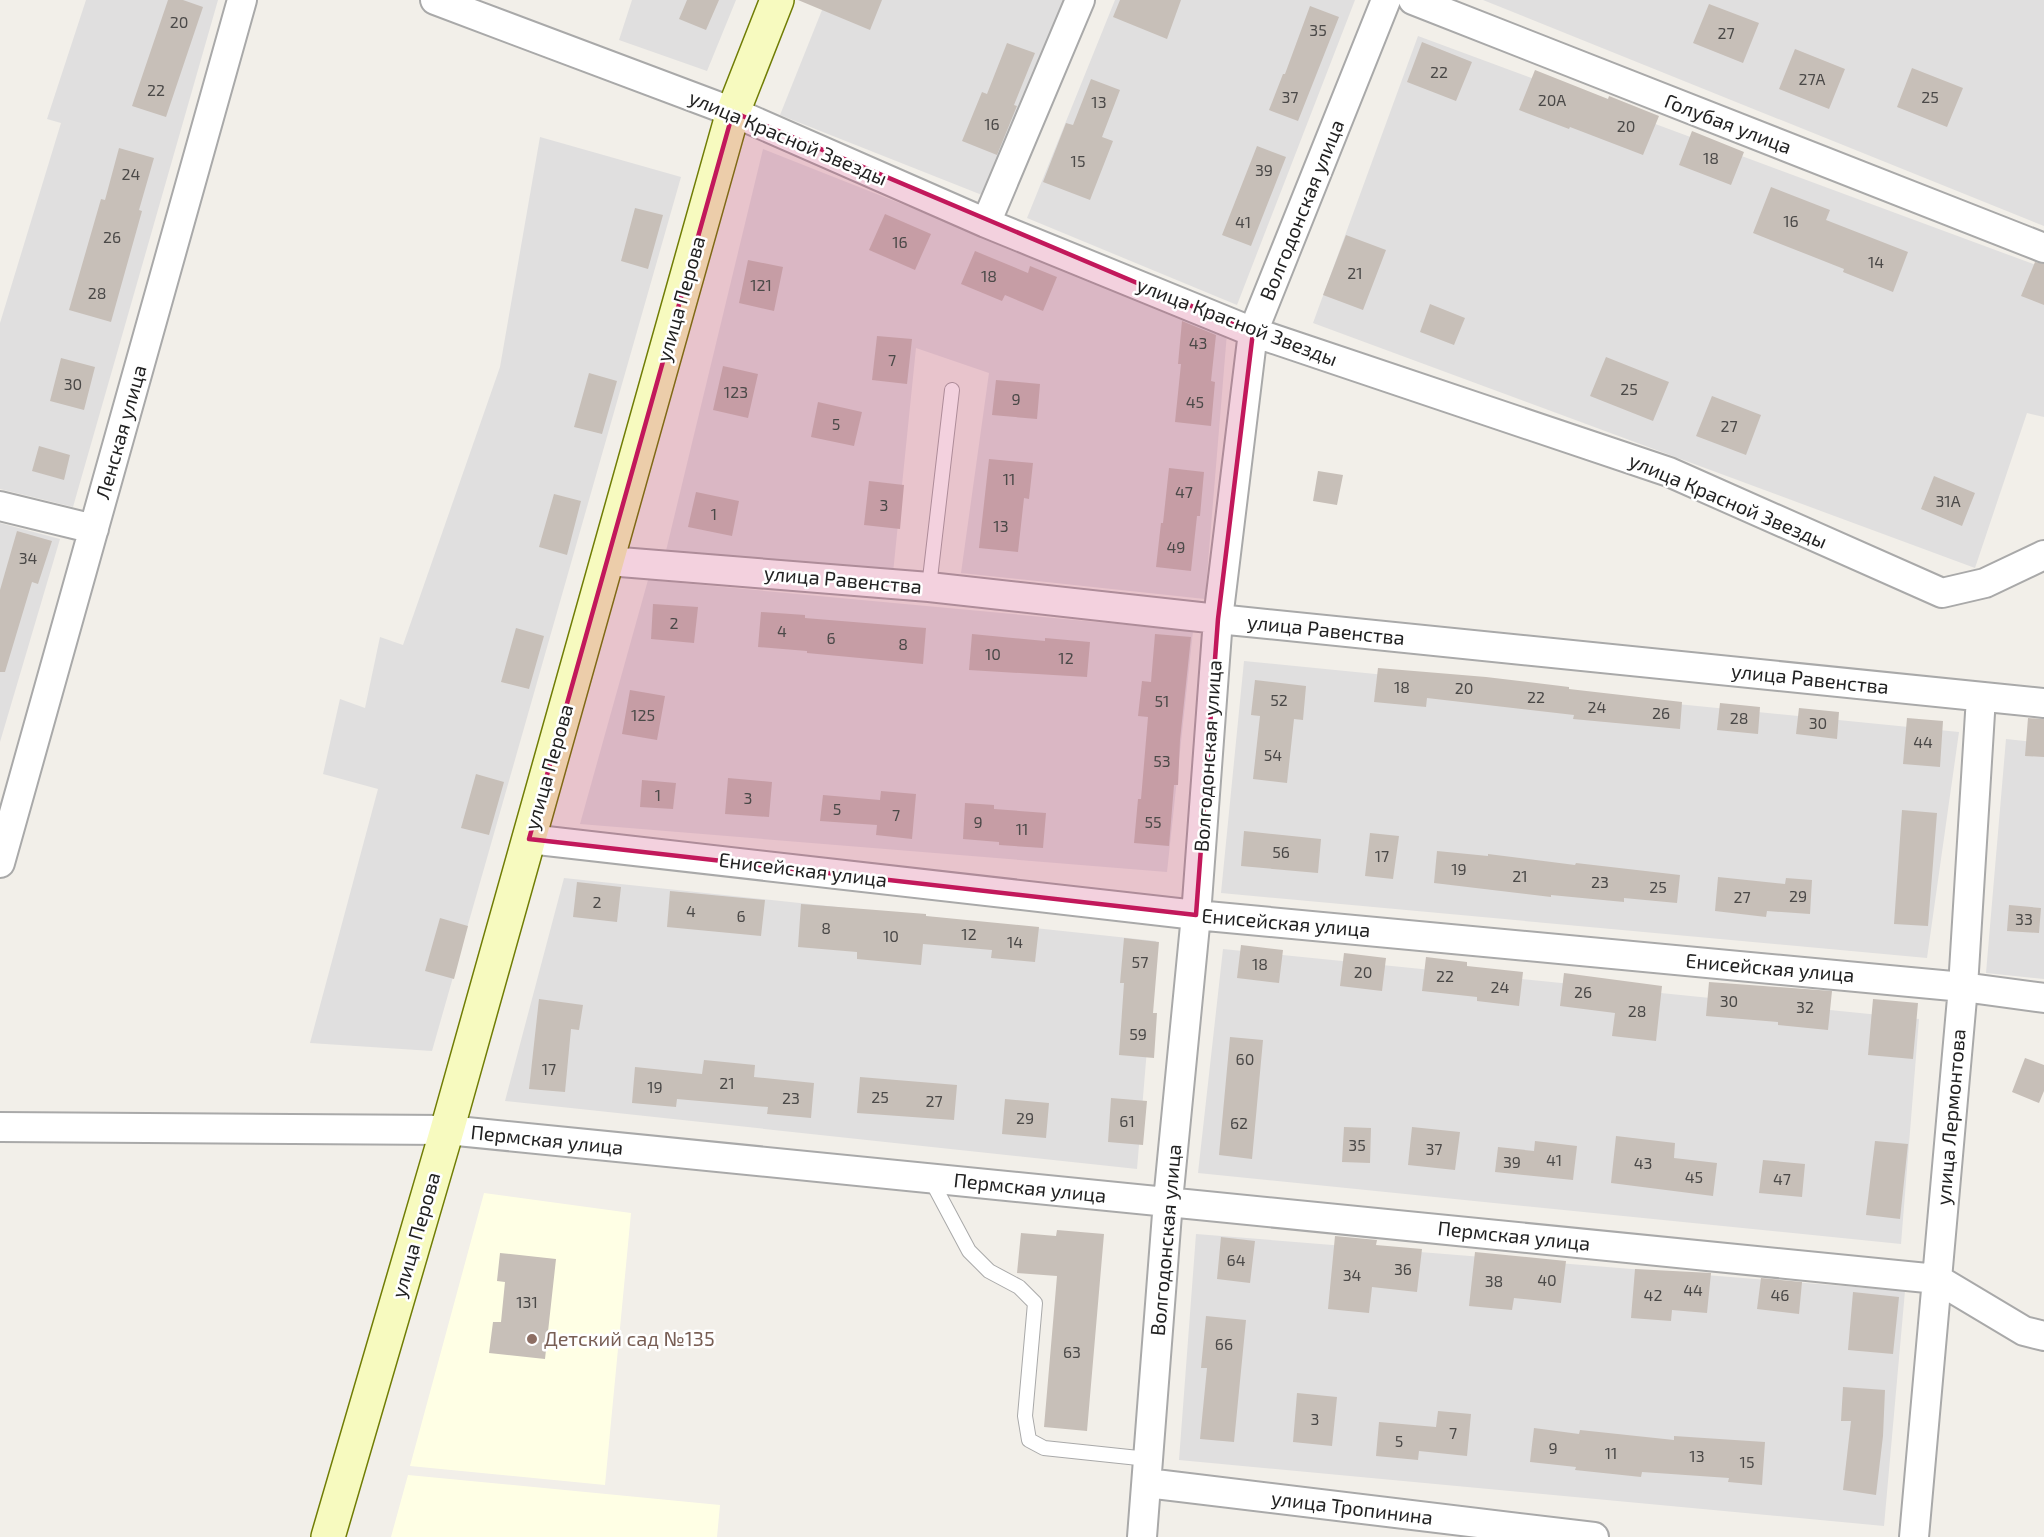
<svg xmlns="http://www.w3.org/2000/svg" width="2044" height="1537" viewBox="0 0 2044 1537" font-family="'Exo 2',sans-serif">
<rect width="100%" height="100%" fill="#f2efe9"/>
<!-- residential -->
<path fill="#e0dfdf" d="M 86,0 L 218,0 L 73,507 L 0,489 L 0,323 L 61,123 L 47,119 Z
M 632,0 L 736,0 L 707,71 L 619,40 Z
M 826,0 L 1066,0 L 982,195 L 780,115 Z
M 1115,0 L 1355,0 L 1237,305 L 1027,218 Z
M 1483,0 L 2044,0 L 2044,226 Z
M 1418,36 L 2044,268 L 2044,417 L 2027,413 L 1975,568 L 1313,323 Z
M 540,137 L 681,177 L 432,1051 L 310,1043 L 378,789 L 323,774 L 340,699 L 365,708 L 380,637 L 403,645 L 500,367 Z
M 763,149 L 1227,333 L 1205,599 L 961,573 L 989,373 L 916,348 L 893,573 L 664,559 Z
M 0,523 L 60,539 L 0,742 Z
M 648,580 L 1193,631 L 1167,872 L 580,824 Z
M 1244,661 L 1959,732 L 1927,958 L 1221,893 Z
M 2006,739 L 2044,743 L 2044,979 L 1986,973 Z
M 564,878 L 1156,941 L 1137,1169 L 505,1101 Z
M 1223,949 L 1919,1019 L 1901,1244 L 1198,1173 Z
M 1196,1234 L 1905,1291 L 1884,1526 L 1179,1460 Z"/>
<!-- education -->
<path fill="#ffffe5" d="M 484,1193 L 631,1213 L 605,1485 L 410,1466 Z
M 408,1475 L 720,1505 L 717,1537 L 391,1537 Z"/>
<!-- building -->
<path fill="#c7bfb8" d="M 168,0 L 183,0 L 203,7 L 166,117 L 132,106 Z
M 687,0 L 719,0 L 706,30 L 679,19 Z
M 798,0 L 882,0 L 870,30 Z
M 1120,0 L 1181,0 L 1167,39 L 1113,17 Z
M 1709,4 L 1759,23 L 1743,63 L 1693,43 Z
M 1310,6 L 1339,17 L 1298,121 L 1269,110 L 1283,74 L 1285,74 Z
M 1422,42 L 1472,62 L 1456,101 L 1407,82 Z
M 1007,43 L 1035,53 L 1014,105 L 1017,106 L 997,155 L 962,141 L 982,92 L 987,94 Z
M 1795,49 L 1845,69 L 1829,109 L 1779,89 Z
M 1912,68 L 1963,88 L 1947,127 L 1897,107 Z
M 1535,70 L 1608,99 L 1609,96 L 1659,116 L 1643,155 L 1570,127 L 1569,129 L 1519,110 Z
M 1091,79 L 1120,90 L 1102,137 L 1113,141 L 1090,200 L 1043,182 L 1066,123 L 1073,125 Z
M 1692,131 L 1744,152 L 1731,185 L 1679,165 Z
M 1257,146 L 1286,157 L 1251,246 L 1222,235 Z
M 119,148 L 154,158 L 139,210 L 142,211 L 111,322 L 69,310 L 101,199 L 105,200 Z
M 1771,187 L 1830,210 L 1826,220 L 1908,252 L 1893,292 L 1843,272 L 1844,269 L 1753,233 Z
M 635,208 L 663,215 L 648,269 L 621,261 Z
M 885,214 L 931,234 L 915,270 L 869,250 Z
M 1346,235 L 1386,250 L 1363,310 L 1323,295 Z
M 975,251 L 1028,273 L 1030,266 L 1057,277 L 1043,311 L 1005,295 L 1002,301 L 961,284 Z
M 748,260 L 783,267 L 774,311 L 739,303 Z
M 2035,262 L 2044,264 L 2044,305 L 2021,296 Z
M 1430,304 L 1465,318 L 1454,345 L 1420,332 Z
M 1182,321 L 1216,335 L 1211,381 L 1215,382 L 1211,426 L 1175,422 L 1181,364 L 1178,364 Z
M 877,336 L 912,339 L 907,384 L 872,380 Z
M 1606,357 L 1669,382 L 1653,421 L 1590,396 Z
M 61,358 L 95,367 L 84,410 L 50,401 Z
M 723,366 L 758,374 L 748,418 L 713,410 Z
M 589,373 L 617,381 L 602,434 L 574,427 Z
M 996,380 L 1040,384 L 1037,419 L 992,415 Z
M 1712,396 L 1761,415 L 1746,455 L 1696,436 Z
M 818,402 L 862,412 L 854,446 L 811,437 Z
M 39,446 L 70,455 L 64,480 L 32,471 Z
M 989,459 L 1033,463 L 1029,499 L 1024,498 L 1018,552 L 979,548 Z
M 1169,468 L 1204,472 L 1200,516 L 1197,516 L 1191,571 L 1156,567 L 1161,523 L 1163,523 Z
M 1318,471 L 1343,475 L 1337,505 L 1313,501 Z
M 1934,476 L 1975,493 L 1962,526 L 1921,509 Z
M 869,481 L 904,485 L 900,529 L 864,525 Z
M 696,492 L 739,501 L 732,536 L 688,527 Z
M 554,494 L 581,501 L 567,555 L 539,547 Z
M 17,531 L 52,541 L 38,584 L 32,582 L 5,672 L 0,672 L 0,590 Z
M 653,604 L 698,607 L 694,643 L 651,639 Z
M 761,612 L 805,615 L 805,618 L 926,628 L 923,664 L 807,653 L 807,651 L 758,647 Z
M 516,628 L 544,636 L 529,689 L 501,682 Z
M 972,634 L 1045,641 L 1045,638 L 1090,642 L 1087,677 L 969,670 Z
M 1155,634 L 1191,637 L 1180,740 L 1178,785 L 1174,785 L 1169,846 L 1134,843 L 1138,799 L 1141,799 L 1148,717 L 1138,716 L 1142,681 L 1151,682 Z
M 1378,668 L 1486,677 L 1569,687 L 1569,689 L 1682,702 L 1680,729 L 1573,719 L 1574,715 L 1427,698 L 1426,707 L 1374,702 Z
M 1255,680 L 1306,686 L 1303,720 L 1294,719 L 1287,783 L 1253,779 L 1260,716 L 1251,715 Z
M 630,690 L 665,696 L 657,740 L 622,734 Z
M 1720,703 L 1760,707 L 1758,734 L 1717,730 Z
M 1799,708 L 1839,712 L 1837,739 L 1796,734 Z
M 1907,718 L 1943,721 L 1940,767 L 1903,764 Z
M 2028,718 L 2044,719 L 2044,757 L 2025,756 Z
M 476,774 L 504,782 L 489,835 L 461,828 Z
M 728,778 L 772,782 L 769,817 L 725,814 Z
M 642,780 L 676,783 L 673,809 L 640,807 Z
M 881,791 L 916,794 L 912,839 L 876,835 L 877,825 L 820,821 L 823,795 L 880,800 Z
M 965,803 L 994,805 L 994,809 L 1046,813 L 1043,848 L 999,845 L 999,842 L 963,839 Z
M 1902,810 L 1937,813 L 1928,926 L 1894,924 Z
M 1244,831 L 1321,839 L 1318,873 L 1241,866 Z
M 1370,833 L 1399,836 L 1393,879 L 1365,876 Z
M 1437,851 L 1488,856 L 1488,854 L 1575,865 L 1576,863 L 1680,875 L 1677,903 L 1624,898 L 1624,902 L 1551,895 L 1551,897 L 1434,883 Z
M 1718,877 L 1785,884 L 1786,878 L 1812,880 L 1810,914 L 1767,911 L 1766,917 L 1715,911 Z
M 577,882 L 621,887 L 617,922 L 573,917 Z
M 670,891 L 765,900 L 761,936 L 667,927 Z
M 801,904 L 926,914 L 926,916 L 1039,927 L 1035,962 L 991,958 L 992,950 L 923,944 L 921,965 L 857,959 L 857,952 L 798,947 Z
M 2009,905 L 2041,908 L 2039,933 L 2007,931 Z
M 440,918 L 468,926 L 454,979 L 425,971 Z
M 1124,938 L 1159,942 L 1153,1013 L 1157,1013 L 1154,1058 L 1119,1055 L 1124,983 L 1120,983 Z
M 1241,945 L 1283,950 L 1279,983 L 1237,978 Z
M 1344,953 L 1386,958 L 1382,991 L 1340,986 Z
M 1426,957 L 1467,962 L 1467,966 L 1523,972 L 1519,1006 L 1477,1001 L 1477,997 L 1422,991 Z
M 1564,973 L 1662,986 L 1656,1041 L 1612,1036 L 1615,1013 L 1560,1006 Z
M 1709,982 L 1832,991 L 1828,1030 L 1778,1025 L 1778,1022 L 1706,1016 Z
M 539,999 L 583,1005 L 579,1030 L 571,1029 L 565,1092 L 529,1089 Z
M 1873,999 L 1918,1003 L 1913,1059 L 1868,1055 Z
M 1230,1037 L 1263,1040 L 1252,1159 L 1219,1155 Z
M 2025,1058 L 2044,1065 L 2044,1091 L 2039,1103 L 2012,1092 Z
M 704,1060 L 755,1065 L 754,1077 L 814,1083 L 811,1118 L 767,1114 L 768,1107 L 677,1099 L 676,1107 L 632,1103 L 635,1067 L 702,1074 Z
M 860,1077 L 957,1085 L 954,1120 L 857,1113 Z
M 1111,1098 L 1147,1101 L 1143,1145 L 1108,1142 Z
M 1005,1099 L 1049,1103 L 1046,1138 L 1002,1134 Z
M 1344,1127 L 1371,1128 L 1370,1163 L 1342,1162 Z
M 1412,1127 L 1460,1132 L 1455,1170 L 1408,1165 Z
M 1616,1136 L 1675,1143 L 1674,1158 L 1717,1163 L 1713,1196 L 1611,1183 Z
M 1535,1141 L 1577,1146 L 1573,1180 L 1495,1172 L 1498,1147 L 1534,1151 Z
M 1875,1141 L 1908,1144 L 1900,1219 L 1866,1215 Z
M 1763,1160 L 1805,1164 L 1802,1197 L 1759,1193 Z
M 1057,1230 L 1104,1234 L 1087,1431 L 1044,1427 L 1057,1276 L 1017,1273 L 1021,1233 L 1056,1236 Z
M 1335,1236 L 1377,1240 L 1376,1245 L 1422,1249 L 1417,1292 L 1372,1287 L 1369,1313 L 1328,1309 Z
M 1221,1237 L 1255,1241 L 1250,1283 L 1217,1279 Z
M 1475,1252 L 1566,1261 L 1561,1303 L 1514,1298 L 1512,1310 L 1469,1306 Z
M 500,1253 L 556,1259 L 545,1359 L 489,1353 L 493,1322 L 501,1322 L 505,1282 L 497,1281 Z
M 1635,1269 L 1711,1273 L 1707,1313 L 1672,1310 L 1671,1321 L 1631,1318 Z
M 1761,1278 L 1802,1282 L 1799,1314 L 1757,1309 Z
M 1853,1292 L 1899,1297 L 1893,1354 L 1848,1350 Z
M 1206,1316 L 1246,1320 L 1234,1442 L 1200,1439 L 1207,1368 L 1201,1368 Z
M 1843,1387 L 1885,1390 L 1883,1436 L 1876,1495 L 1843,1490 L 1851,1421 L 1841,1421 Z
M 1297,1393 L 1337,1397 L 1332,1446 L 1293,1442 Z
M 1438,1411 L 1471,1414 L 1467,1456 L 1419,1451 L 1418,1460 L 1376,1456 L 1379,1422 L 1436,1427 Z
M 1534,1428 L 1579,1434 L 1580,1430 L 1674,1440 L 1674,1436 L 1765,1442 L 1762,1485 L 1728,1482 L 1729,1478 L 1642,1472 L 1641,1477 L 1575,1470 L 1576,1467 L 1530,1462 Z"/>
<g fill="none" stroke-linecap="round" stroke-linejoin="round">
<defs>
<path id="lane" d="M 929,587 L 952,390
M 930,1178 L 969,1251 L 989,1271 L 1019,1287 L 1035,1303 L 1025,1416 L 1029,1440 L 1044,1448 L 1148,1459"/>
<path id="street" d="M 435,0 L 733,112 L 986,223 L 1253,332 L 1669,472 L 1942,593 L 1985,583 L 2044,555
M 1413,0 L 2044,248
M 986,223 L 1080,0
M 0,506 L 94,529
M 608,561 L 929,587 L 1218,619 L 2044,703
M 529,839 L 1196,915 L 1963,987 L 2044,998
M 0,863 L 242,0
M 0,1127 L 447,1130 L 1937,1279 L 2024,1331 L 2044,1336
M 1147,1483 L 1594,1537
M 1142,1537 L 1168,1201 L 1196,915 L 1218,619 L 1253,332 L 1386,0
M 1914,1537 L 1963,987 L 1981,697"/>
<path id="secondary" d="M 328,1537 L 447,1130 L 733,112 L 777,0"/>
</defs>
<!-- lane casing -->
<use href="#lane" stroke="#a9a9a9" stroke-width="16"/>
<!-- street casing -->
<use href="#street" stroke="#a9a9a9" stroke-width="32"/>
<!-- secondary casing -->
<use href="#secondary" stroke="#707d05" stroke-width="36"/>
<!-- lane -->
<use href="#lane" stroke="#fff" stroke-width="14"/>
<!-- street -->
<use href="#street" stroke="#fff" stroke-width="28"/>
<!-- secondary -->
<use href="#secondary" stroke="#f7fabf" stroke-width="33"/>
</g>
<!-- marked area -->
<path fill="#c2185b" fill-opacity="0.2" stroke="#c2185b" stroke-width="4.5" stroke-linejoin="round" d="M 733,112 L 1253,332 L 1218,619 L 1196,915 L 529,839 Z"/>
<!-- markers -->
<circle fill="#8d6e63" stroke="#fff" stroke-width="2" cx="532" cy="1339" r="6"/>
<g text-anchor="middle" stroke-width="5" stroke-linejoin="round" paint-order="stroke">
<!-- number labels -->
<g font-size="16" fill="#4b4948">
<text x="179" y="28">20</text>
<text x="1318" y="36">35</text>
<text x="1726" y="39">27</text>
<text x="1439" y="78">22</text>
<text x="1812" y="85">27А</text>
<text x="156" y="96">22</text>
<text x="1290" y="103">37</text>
<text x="1930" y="103">25</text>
<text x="1552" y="106">20А</text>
<text x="1099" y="108">13</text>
<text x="992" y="130">16</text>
<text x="1626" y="132">20</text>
<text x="1711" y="164">18</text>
<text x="1078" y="167">15</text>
<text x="1264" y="176">39</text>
<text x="131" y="180">24</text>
<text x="1791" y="227">16</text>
<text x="1243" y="228">41</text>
<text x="112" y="243">26</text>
<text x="900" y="248">16</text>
<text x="1876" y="268">14</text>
<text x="1355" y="279">21</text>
<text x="989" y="282">18</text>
<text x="761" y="291">121</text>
<text x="97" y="299">28</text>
<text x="1198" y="349">43</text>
<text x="892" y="366">7</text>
<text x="73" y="390">30</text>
<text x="1629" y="395">25</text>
<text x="736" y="398">123</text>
<text x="1016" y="405">9</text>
<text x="1195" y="408">45</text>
<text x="836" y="430">5</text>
<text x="1729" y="432">27</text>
<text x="1009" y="485">11</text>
<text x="1184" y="498">47</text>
<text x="1948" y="507">31А</text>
<text x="884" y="511">3</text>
<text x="714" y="520">1</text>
<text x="1001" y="532">13</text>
<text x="1176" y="553">49</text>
<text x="28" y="564">34</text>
<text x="674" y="629">2</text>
<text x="782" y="637">4</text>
<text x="831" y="644">6</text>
<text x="903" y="650">8</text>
<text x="993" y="660">10</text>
<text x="1066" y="664">12</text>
<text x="1402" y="693">18</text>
<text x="1464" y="694">20</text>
<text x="1536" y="703">22</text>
<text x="1279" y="706">52</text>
<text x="1162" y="707">51</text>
<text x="1597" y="713">24</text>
<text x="1661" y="719">26</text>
<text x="643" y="721">125</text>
<text x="1739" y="724">28</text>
<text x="1818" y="729">30</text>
<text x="1923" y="748">44</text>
<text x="1273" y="761">54</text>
<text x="1162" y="767">53</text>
<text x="658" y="801">1</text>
<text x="748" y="804">3</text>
<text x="837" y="815">5</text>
<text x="896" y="821">7</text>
<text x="978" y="828">9</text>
<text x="1153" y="828">55</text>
<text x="1022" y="835">11</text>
<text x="1281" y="858">56</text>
<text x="1382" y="862">17</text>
<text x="1459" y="875">19</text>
<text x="1520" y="882">21</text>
<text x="1600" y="888">23</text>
<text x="1658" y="893">25</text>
<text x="1798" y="902">29</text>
<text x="1742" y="903">27</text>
<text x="597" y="908">2</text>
<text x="691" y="917">4</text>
<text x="741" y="922">6</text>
<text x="2024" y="925">33</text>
<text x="826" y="934">8</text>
<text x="969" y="940">12</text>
<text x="891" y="942">10</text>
<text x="1015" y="948">14</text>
<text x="1140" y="968">57</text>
<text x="1260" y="970">18</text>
<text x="1363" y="978">20</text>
<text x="1445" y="982">22</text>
<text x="1500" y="993">24</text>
<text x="1583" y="998">26</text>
<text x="1729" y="1007">30</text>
<text x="1805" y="1013">32</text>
<text x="1637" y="1017">28</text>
<text x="1138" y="1040">59</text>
<text x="1245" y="1065">60</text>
<text x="549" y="1075">17</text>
<text x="727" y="1089">21</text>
<text x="655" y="1093">19</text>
<text x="880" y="1103">25</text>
<text x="791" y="1104">23</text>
<text x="934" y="1107">27</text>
<text x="1025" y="1124">29</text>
<text x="1127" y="1127">61</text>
<text x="1239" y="1129">62</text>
<text x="1357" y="1151">35</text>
<text x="1434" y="1155">37</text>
<text x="1554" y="1166">41</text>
<text x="1512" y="1168">39</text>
<text x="1643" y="1169">43</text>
<text x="1694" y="1183">45</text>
<text x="1782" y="1185">47</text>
<text x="1236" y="1266">64</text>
<text x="1403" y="1275">36</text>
<text x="1352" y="1281">34</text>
<text x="1547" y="1286">40</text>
<text x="1494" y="1287">38</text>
<text x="1693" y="1296">44</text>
<text x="1653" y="1301">42</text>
<text x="1780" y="1301">46</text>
<text x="527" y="1308">131</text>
<text x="1224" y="1350">66</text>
<text x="1072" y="1358">63</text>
<text x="1315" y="1425">3</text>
<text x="1453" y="1439">7</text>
<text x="1399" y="1447">5</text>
<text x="1553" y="1454">9</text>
<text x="1611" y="1459">11</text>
<text x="1697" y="1462">13</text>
<text x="1747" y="1468">15</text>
</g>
<!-- street labels -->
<g font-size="20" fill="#222" stroke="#fff">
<text transform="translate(1728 124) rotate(21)" y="7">Голубая улица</text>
<text transform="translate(788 138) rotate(23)" y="7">улица Красной Звезды</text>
<text transform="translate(1302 210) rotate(-68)" y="7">Волгодонская улица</text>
<text transform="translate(681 299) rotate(-74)" y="7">улица Перова</text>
<text transform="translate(1237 322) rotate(21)" y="7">улица Красной Звезды</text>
<text transform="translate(121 432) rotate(-74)" y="7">Ленская улица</text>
<text transform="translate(1728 501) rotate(23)" y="7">улица Красной Звезды</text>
<text transform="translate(843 580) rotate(5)" y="7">улица Равенства</text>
<text transform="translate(1326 630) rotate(6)" y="7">улица Равенства</text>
<text transform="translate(1810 679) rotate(6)" y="7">улица Равенства</text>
<text transform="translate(1208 756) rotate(-86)" y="7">Волгодонская улица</text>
<text transform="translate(549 767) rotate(-74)" y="7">улица Перова</text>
<text transform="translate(803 870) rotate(7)" y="7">Енисейская улица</text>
<text transform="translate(1286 923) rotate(5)" y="7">Енисейская улица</text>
<text transform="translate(1770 968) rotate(5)" y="7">Енисейская улица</text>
<text transform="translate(1951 1117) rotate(-85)" y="7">улица Лермонтова</text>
<text transform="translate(547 1140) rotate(6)" y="7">Пермская улица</text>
<text transform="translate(1030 1188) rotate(6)" y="7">Пермская улица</text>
<text transform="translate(416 1235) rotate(-74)" y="7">улица Перова</text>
<text transform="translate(1514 1236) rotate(6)" y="7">Пермская улица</text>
<text transform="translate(1166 1240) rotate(-85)" y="7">Волгодонская улица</text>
<text transform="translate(1352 1508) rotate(7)" y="7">улица Тропинина</text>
</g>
<!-- education labels -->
<g font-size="20" fill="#785e54" stroke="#fff" text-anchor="start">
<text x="544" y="1346">Детский сад №135</text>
</g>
</g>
</svg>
